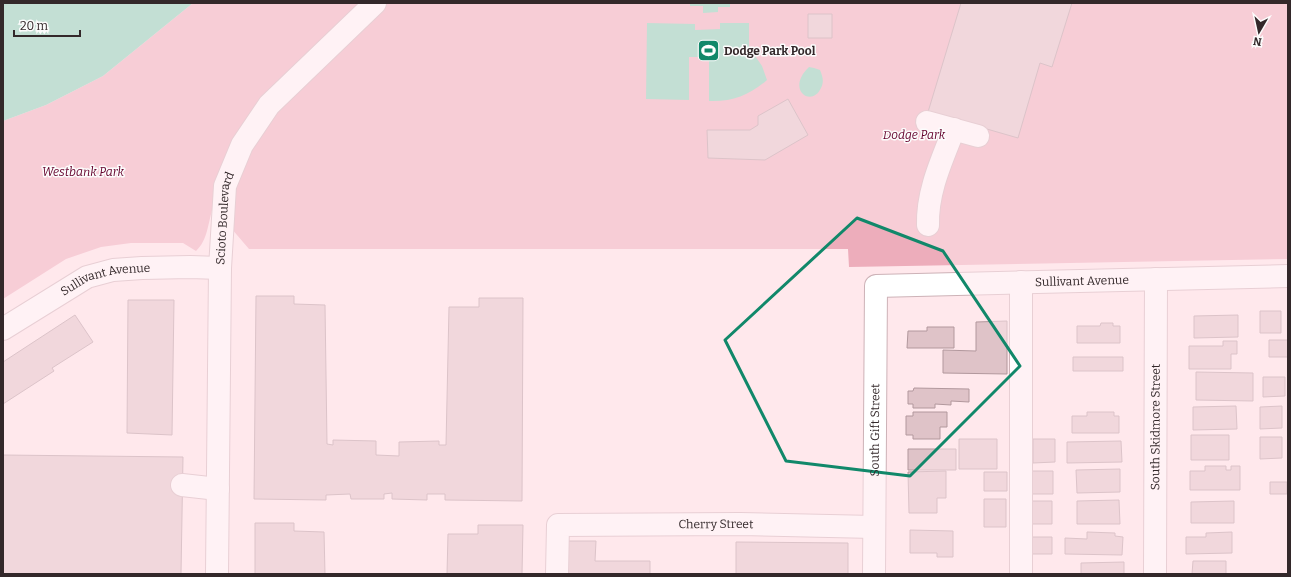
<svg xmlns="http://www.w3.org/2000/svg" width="1291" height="577" viewBox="0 0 1291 577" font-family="Bitter,serif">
<rect width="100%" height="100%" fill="#ffe8ec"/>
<!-- green -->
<path fill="#edadbb" d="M 193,3 L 1288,3 L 1288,259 L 849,267 L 848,249 L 249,249 L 213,207 C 208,222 208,240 196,251 L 183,243 L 131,243 L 101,247 L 66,259 L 3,299 L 3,121 L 46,105 L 103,76 Z"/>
<!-- water -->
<path fill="#7bd5b5" d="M 3,3 L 193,3 L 103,76 L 46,105 L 3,121 Z
M 690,3 L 730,3 L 730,7 L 718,7 L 718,12 L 703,13 L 703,6 L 690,6 Z
M 647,23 L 695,24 L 695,30 L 720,29 L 720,23 L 749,23 L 749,47 L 762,66 L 767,80 C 750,95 732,102 709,101 L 709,57 L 689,57 L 689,100 L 646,99 Z
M 809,67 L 814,68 L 820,70 C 823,77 824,82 821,88 C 812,108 785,90 809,67 Z"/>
<!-- building -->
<path fill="#dfc3c8" stroke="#b2989d" d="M 961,3 L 1072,3 L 1052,67 L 1040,63 L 1018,138 L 928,112 Z
M 808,14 L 832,14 L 832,38 L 808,38 Z
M 788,99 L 808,135 L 765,160 L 708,158 L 707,130 L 750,130 L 758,125 L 758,116 Z
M 256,296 L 294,296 L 294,304 L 325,305 L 327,444 L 333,445 L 333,440 L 376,441 L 376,455 L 399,456 L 399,442 L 439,441 L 439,445 L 446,445 L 449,307 L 479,307 L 479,298 L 523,298 L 522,501 L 445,500 L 445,494 L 427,494 L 427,500 L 392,499 L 392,493 L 384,494 L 384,499 L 351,499 L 350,494 L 326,495 L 326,500 L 254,499 Z
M 128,300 L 174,300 L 172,435 L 127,433 Z
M 1260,311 L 1281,311 L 1281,333 L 1260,333 Z
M 75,315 L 93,342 L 52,368 L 54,371 L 3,404 L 3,362 Z
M 1238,315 L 1238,337 L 1194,338 L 1194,316 Z
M 1007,321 L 1007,374 L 943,373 L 943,350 L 976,351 L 976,322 Z
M 1101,323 L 1113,323 L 1113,326 L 1120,326 L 1120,343 L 1077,343 L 1077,326 L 1100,326 Z
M 927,327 L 954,327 L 954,348 L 907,348 L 908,331 L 927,331 Z
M 1269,340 L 1288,340 L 1288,357 L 1269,357 Z
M 1223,341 L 1237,341 L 1237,354 L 1231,354 L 1231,369 L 1189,369 L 1189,346 L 1223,346 Z
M 1073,357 L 1123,357 L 1123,371 L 1073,371 Z
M 1196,372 L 1253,373 L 1253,401 L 1196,400 Z
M 1263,377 L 1285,377 L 1285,396 L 1263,397 Z
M 914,388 L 969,389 L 969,402 L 951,401 L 951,405 L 935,404 L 935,408 L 913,408 L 913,404 L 908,404 L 908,391 L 913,391 Z
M 1236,406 L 1237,429 L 1193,430 L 1193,407 Z
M 1282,406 L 1282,428 L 1260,429 L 1260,407 Z
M 913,412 L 947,412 L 947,427 L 940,427 L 940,439 L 913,439 L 913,435 L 906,435 L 906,416 L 913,416 Z
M 1087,412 L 1114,412 L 1114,416 L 1119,416 L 1119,433 L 1072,433 L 1072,416 L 1087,416 Z
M 1191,435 L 1229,435 L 1229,460 L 1191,460 Z
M 1260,437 L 1282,437 L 1282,458 L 1260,459 Z
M 959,439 L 997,439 L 997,469 L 959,469 Z
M 1033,439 L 1055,439 L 1055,462 L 1033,463 Z
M 1121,441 L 1122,462 L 1067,463 L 1067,442 Z
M 908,449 L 956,449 L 956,470 L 908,470 Z
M 3,455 L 183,457 L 181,574 L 3,574 Z
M 1205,466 L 1226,466 L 1226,470 L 1231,470 L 1231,466 L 1240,466 L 1240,490 L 1190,490 L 1190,471 L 1205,471 Z
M 1120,469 L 1120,492 L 1077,493 L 1076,470 Z
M 946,471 L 946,498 L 937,498 L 937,513 L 909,513 L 908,472 Z
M 1030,471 L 1053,471 L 1053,494 L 1030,494 Z
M 984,472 L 1007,472 L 1007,491 L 984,491 Z
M 1270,482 L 1287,482 L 1287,494 L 1270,494 Z
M 984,499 L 1006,499 L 1006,527 L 984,527 Z
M 1119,500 L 1120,524 L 1077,524 L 1077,501 Z
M 1030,501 L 1052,501 L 1052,524 L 1030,524 Z
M 1234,501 L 1234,523 L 1191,523 L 1191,502 Z
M 255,523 L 294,523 L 294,531 L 324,532 L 325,574 L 255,574 Z
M 478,525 L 523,525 L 522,574 L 447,574 L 448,534 L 478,534 Z
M 910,530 L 953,531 L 953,557 L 937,557 L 937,553 L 910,553 Z
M 1087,532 L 1115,533 L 1115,536 L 1123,537 L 1122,555 L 1065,554 L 1065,538 L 1087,539 Z
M 1232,532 L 1232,553 L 1186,554 L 1186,537 L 1206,537 L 1206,533 Z
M 1029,537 L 1052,537 L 1052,554 L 1030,554 Z
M 566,541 L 596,541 L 595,561 L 650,561 L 650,574 L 566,574 Z
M 736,542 L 848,543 L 848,574 L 736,574 Z
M 1193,561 L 1226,561 L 1226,574 L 1192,574 Z
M 1124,562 L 1124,574 L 1081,574 L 1081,563 Z"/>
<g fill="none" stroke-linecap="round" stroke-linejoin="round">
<defs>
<g id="minor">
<path d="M 927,122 L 978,136"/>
<path d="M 928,225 C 927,191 942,160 954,129"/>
<path d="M 1021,282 L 1021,574"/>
<path id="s1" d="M 3,329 L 87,277 L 113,270 L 142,268 L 190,267 L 220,268"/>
<path d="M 182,485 L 218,489"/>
<path id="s2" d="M 217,574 L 220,268 L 225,186 L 242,145 L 269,105 L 375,3"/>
<path id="s3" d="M 557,574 L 558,525 L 740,524 L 874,527"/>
<path id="s4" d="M 874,574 L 876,286 L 1288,276"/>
<path id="s5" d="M 1155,574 L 1156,279"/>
</g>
</defs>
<!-- minor casing -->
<use href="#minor" stroke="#cdb2b7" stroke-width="24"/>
<!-- minor -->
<use href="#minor" stroke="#fff" stroke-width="22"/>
</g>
<!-- marked area -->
<path d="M0 0H1291V577H0ZM 857,218 L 943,251 L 1020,366 L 910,476 L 786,461 L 725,340 Z" fill="#ffe8ec" fill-opacity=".55" fill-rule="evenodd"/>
<path fill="none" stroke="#11886a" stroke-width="3" stroke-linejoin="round" d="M 857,218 L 943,251 L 1020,366 L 910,476 L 786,461 L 725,340 Z"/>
<!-- icons -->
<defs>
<symbol id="stadium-square" viewBox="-11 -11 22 22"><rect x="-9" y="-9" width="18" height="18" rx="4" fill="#11886a" stroke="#fcfcfc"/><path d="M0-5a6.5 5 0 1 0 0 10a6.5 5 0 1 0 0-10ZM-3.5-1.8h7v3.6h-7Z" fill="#fff"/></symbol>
</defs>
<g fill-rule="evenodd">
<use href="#stadium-square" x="696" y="38" width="25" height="25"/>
</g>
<g text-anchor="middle" stroke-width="3" stroke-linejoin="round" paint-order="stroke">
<!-- poi labels -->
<g font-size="12" font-weight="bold" fill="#33282a" stroke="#fcfcfc" text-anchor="start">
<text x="724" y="55">Dodge Park Pool</text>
</g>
<!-- park labels -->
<g font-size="12" font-style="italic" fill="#63012b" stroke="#fcfcfc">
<text x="914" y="139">Dodge Park</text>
<text x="83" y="176">Westbank Park</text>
</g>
<!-- street labels -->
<g font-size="12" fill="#33282a" stroke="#fcfcfc">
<text dy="4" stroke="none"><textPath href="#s2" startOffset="356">Scioto Boulevard</textPath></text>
<text dy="4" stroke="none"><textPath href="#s1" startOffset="116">Sullivant Avenue</textPath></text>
<text dy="4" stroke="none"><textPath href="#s4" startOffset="494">Sullivant Avenue</textPath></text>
<text dy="4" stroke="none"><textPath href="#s5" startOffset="147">South Skidmore Street</textPath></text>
<text dy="4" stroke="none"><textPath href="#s4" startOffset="144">South Gift Street</textPath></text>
<text dy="4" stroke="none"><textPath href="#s3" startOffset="207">Cherry Street</textPath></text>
</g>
</g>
<!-- border -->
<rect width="1291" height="577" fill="none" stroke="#33282a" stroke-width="8"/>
<!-- north arrow -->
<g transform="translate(1259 32) rotate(189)" stroke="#fcfcfc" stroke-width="3" paint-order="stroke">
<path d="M0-3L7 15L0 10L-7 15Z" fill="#33282a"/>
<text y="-6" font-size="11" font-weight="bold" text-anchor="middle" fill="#33282a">N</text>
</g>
<!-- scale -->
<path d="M14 30v6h66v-6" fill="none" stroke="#33282a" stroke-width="2"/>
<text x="20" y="30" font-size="12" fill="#33282a" stroke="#fcfcfc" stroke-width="3" paint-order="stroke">20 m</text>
</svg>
